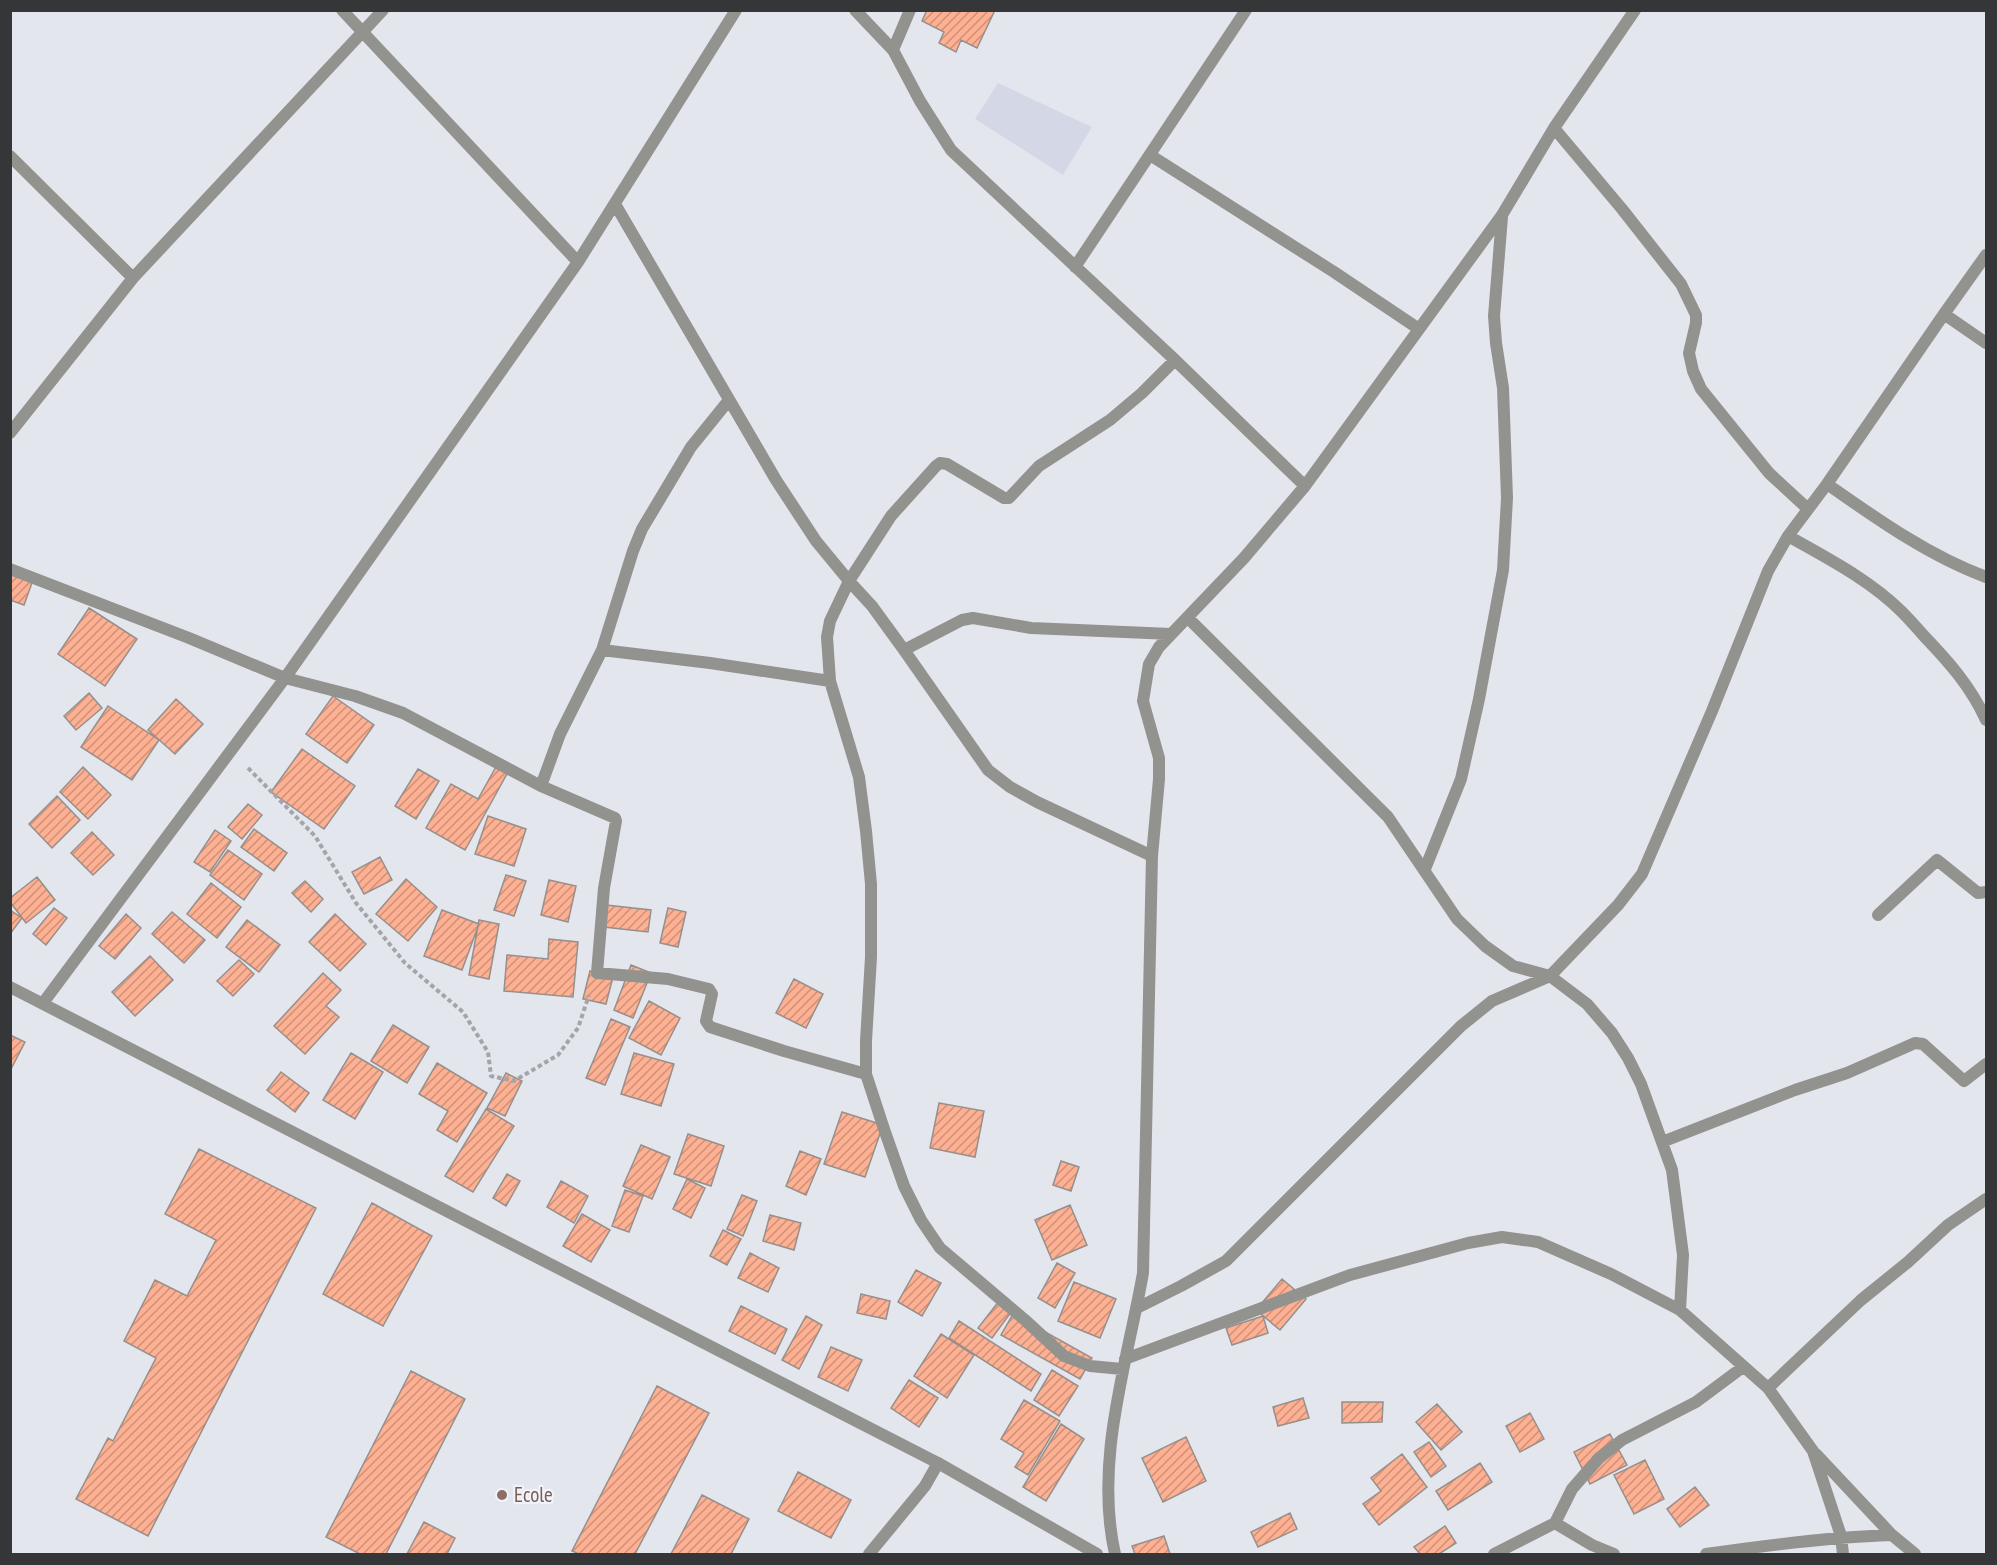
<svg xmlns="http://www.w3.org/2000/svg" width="1997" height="1565" viewBox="0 0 1997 1565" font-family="'PT Sans Narrow',sans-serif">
<defs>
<pattern id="building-hatch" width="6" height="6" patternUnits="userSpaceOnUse" patternTransform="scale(1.5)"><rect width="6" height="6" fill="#fdb092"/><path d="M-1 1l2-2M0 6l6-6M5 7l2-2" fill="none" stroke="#ce9078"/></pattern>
</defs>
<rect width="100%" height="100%" fill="#e4e6ed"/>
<!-- built -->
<path fill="#d4d8e6" d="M 998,83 L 1092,127 L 1063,175 L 975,119 Z"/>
<!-- building -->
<path fill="url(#building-hatch)" stroke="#968f8c" stroke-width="1.5" d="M 927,10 L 995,10 L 977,48 L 961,40 L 956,52 L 939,43 L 944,32 L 922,21 Z
M 10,571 L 33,580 L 24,605 L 10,600 Z
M 89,608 L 137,639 L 105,686 L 58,654 Z
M 89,693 L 102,708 L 76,730 L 64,716 Z
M 333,696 L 374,725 L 347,763 L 306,734 Z
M 176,699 L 203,724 L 175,754 L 148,730 Z
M 108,706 L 159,740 L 132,780 L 81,747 Z
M 302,749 L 355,786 L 324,829 L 271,792 Z
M 497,765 L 508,772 L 465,850 L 426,828 L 451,784 L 478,799 Z
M 83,767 L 111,795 L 88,819 L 60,792 Z
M 418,769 L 439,781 L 416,819 L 395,806 Z
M 57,796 L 80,820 L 52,848 L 29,824 Z
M 248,804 L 262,815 L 242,839 L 228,827 Z
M 488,816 L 526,829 L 514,866 L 475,854 Z
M 254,829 L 287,853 L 274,871 L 241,847 Z
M 215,830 L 231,841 L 210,872 L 194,862 Z
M 92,832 L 114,855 L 93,875 L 71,853 Z
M 228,850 L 262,874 L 244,900 L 210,875 Z
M 380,857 L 392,880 L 364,894 L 352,872 Z
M 506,875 L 526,881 L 514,916 L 494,910 Z
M 37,877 L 55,900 L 26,923 L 10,902 L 10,898 Z
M 406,879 L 437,907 L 408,941 L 376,914 Z
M 549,880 L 576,886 L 568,922 L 541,915 Z
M 305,881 L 323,899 L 311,912 L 292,893 Z
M 211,883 L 241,907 L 217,938 L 187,914 Z
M 606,905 L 651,910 L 648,932 L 604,927 Z
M 54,908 L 67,918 L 46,945 L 33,934 Z
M 668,908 L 686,912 L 678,947 L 660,943 Z
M 10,910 L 22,918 L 10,934 Z
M 442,910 L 479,924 L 462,970 L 424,956 Z
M 172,912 L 205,940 L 184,963 L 152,934 Z
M 126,914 L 141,928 L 115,959 L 99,946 Z
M 335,914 L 366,944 L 340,971 L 309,942 Z
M 247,920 L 280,945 L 259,972 L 226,947 Z
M 479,920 L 499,924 L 489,979 L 469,975 Z
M 549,939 L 578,942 L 573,997 L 504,991 L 507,955 L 548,959 Z
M 150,956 L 173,980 L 135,1016 L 112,992 Z
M 239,960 L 254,974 L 233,996 L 217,981 Z
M 631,965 L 651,973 L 633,1018 L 614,1010 Z
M 590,971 L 613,977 L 606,1004 L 583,999 Z
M 323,973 L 341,990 L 326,1006 L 339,1017 L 305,1054 L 274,1026 Z
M 794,979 L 823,994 L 806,1028 L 776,1013 Z
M 649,1001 L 680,1018 L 661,1055 L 629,1038 Z
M 611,1019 L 630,1027 L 605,1085 L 586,1078 Z
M 393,1025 L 429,1047 L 407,1083 L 371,1061 Z
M 10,1035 L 25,1042 L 12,1067 L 10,1066 Z
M 351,1053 L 383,1072 L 355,1119 L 323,1100 Z
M 634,1053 L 674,1064 L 661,1106 L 621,1094 Z
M 437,1063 L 487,1093 L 457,1142 L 437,1130 L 448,1111 L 419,1094 Z
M 281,1072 L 309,1093 L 295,1112 L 267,1090 Z
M 506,1073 L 522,1081 L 505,1116 L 487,1108 Z
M 939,1103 L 984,1111 L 975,1157 L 930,1148 Z
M 486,1109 L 514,1126 L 473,1192 L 445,1176 Z
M 842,1112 L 883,1125 L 865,1177 L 824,1164 Z
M 688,1134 L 724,1146 L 711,1186 L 674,1174 Z
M 641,1145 L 670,1157 L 652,1199 L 623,1186 Z
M 199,1149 L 316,1208 L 148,1536 L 76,1499 L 108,1438 L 113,1441 L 156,1358 L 124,1341 L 155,1280 L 187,1296 L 216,1240 L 165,1214 Z
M 800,1151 L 821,1159 L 806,1195 L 786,1186 Z
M 1061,1161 L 1079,1167 L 1071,1191 L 1053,1185 Z
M 507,1174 L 520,1181 L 506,1206 L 493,1198 Z
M 687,1179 L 705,1188 L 691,1218 L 673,1209 Z
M 561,1181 L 588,1196 L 574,1223 L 547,1207 Z
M 625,1190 L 643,1196 L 629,1232 L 612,1226 Z
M 742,1195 L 757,1201 L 743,1236 L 727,1229 Z
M 372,1203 L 432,1236 L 383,1326 L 323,1294 Z
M 1070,1205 L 1087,1245 L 1052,1260 L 1035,1220 Z
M 582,1214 L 610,1230 L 591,1262 L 563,1246 Z
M 770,1215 L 801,1223 L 794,1250 L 763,1241 Z
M 723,1230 L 741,1239 L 727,1265 L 710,1256 Z
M 750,1253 L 779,1268 L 768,1292 L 738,1278 Z
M 1057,1263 L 1075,1273 L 1055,1308 L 1038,1298 Z
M 916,1270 L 941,1283 L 922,1316 L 898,1302 Z
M 1282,1279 L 1306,1299 L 1280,1330 L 1256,1310 Z
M 1074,1282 L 1116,1299 L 1100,1338 L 1058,1321 Z
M 861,1294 L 890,1301 L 886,1319 L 857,1313 Z
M 999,1301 L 1012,1311 L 992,1338 L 978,1328 Z
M 741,1306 L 787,1329 L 775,1354 L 729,1331 Z
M 1013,1314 L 1092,1358 L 1080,1379 L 1001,1335 Z
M 806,1316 L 822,1325 L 799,1369 L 782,1360 Z
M 1263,1316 L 1268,1333 L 1232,1345 L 1226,1328 Z
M 959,1321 L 1041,1374 L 1031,1391 L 949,1338 Z
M 941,1334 L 974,1355 L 947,1398 L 914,1376 Z
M 831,1347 L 862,1360 L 848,1391 L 818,1377 Z
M 1052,1370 L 1078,1386 L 1059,1416 L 1034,1400 Z
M 411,1371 L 465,1399 L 386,1554 L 360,1554 L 326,1537 Z
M 909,1380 L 938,1398 L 919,1427 L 891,1408 Z
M 657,1386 L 709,1413 L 635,1554 L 579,1554 L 572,1551 Z
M 1303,1398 L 1309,1418 L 1278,1426 L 1273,1407 Z
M 1024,1400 L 1060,1421 L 1028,1475 L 1015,1467 L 1024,1453 L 1001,1439 Z
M 1342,1402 L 1383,1402 L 1382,1422 L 1342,1423 Z
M 1437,1404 L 1462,1432 L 1441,1450 L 1416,1422 Z
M 1530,1413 L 1544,1439 L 1520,1452 L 1506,1426 Z
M 1061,1424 L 1084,1439 L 1046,1501 L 1023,1487 Z
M 1610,1434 L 1627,1465 L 1590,1484 L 1574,1452 Z
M 1186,1437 L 1206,1481 L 1163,1502 L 1142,1458 Z
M 1429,1442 L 1446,1466 L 1431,1477 L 1414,1452 Z
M 1402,1454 L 1427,1487 L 1379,1525 L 1363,1504 L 1381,1491 L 1371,1478 Z
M 1645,1460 L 1664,1499 L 1634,1514 L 1614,1475 Z
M 1480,1463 L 1492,1482 L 1448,1510 L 1436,1491 Z
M 798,1472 L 851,1500 L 831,1538 L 778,1511 Z
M 1695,1487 L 1709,1505 L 1680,1527 L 1667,1509 Z
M 702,1495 L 749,1519 L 731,1554 L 671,1554 Z
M 1290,1513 L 1297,1529 L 1258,1547 L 1251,1532 Z
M 424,1522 L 455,1538 L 447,1554 L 407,1554 Z
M 1445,1526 L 1456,1543 L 1439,1554 L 1420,1554 L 1414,1547 Z
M 1164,1536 L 1170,1554 L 1135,1554 L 1132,1546 Z"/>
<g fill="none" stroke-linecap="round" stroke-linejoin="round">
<!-- path -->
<path stroke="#a4a5ab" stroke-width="4" stroke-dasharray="4.5 3" stroke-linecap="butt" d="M 248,768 L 315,836 L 356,903 L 405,963 L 463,1012 L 488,1052 L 491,1076 L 514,1081 L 558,1055 L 578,1028 L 589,995"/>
<!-- service -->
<path stroke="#92928f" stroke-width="12" d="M 869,1554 L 925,1486 L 938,1463"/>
<!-- minor -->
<path stroke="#92928f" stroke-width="12" d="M 342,10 L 578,262
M 855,10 L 893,50 L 920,101 L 951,150 L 1175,360 L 1305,486
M 893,50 L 910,10
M 1554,128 L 1622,209 L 1681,284 L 1696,315 L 1696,323 L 1689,353 L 1693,371 L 1701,389 L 1769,473 L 1808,509
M 1150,155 L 1334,272 L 1419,329
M 10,156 L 133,278
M 615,204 L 776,480 L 816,541 L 849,581 L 830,621 L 827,637 L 830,681 L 859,777 L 866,831 L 871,884 L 871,957 L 866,1041 L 866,1074 L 884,1129 L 904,1186 L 921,1220 L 940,1248 L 1025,1320 L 1064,1356 L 1090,1366 L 1122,1369
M 1075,267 L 1246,10
M 1944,314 L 1986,343
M 10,433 L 133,278 L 383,10
M 1827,484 C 1877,519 1929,556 1986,577
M 1788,536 C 1827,558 1870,580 1902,612 C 1910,620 1917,628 1924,636 C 1949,662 1971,687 1986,720
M 10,569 L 189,638 L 285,678 L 355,696 L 403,713 L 541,786 L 615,818 L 616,821 L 604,888 L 597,973 L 668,979 L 709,989 L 712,994 L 706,1021 L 710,1027 L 784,1051 L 866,1074
M 1188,618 L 1388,817 L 1457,919 L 1485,946 L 1513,966 L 1550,976 L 1587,1004 L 1612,1033 L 1628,1058 L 1641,1084 L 1672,1170 L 1683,1255 L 1680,1310
M 602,650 L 710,663 L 830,681
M 904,650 L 962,620 L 973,618 L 1031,628 L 1171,634
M 541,786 L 560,734 L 602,650 L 633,551 L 642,529 L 691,447 L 729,400
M 1152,856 L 1037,802 L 1010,787 L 988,770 L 904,650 L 872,606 L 849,581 L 891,516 L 936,466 L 940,463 L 947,464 L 1004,498 L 1009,498 L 1039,466 L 1110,420 L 1142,393 L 1175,360
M 1425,869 L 1461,779 L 1479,699 L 1503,570 L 1507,498 L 1503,388 L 1496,343 L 1494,316 L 1502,217
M 1878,915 L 1937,860 L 1978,893 L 1986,892
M 10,987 L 938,1463 L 1097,1554
M 43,1003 L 285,678 L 578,262 L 736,10
M 1662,1142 L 1795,1090 L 1847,1073 L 1915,1043 L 1923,1044 L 1964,1081 L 1986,1064
M 1137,1308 L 1181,1286 L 1226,1261 L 1461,1026 L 1492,1001 L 1550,976 L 1618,905 L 1642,874 L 1712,711 L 1768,571 L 1788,536 L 1827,484 L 1944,314 L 1986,255
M 1125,1359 L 1350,1275 L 1468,1243 L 1502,1237 L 1538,1242 L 1611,1274 L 1680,1310 L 1768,1388 L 1813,1451 L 1841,1536 L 1843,1554
M 1768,1388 L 1861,1300 L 1908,1262 L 1948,1225 L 1986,1199
M 1816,1454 L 1892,1535 L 1915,1554
M 1555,1523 L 1592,1545 L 1614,1554
M 1115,1554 C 1094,1461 1127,1364 1143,1273 L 1152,856 L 1159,779 L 1159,758 L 1143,701 L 1149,664 L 1159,647 L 1244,558 L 1305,486 L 1502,215 L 1554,128 L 1635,10
M 1494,1554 L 1555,1523 L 1572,1489 L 1599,1458 L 1622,1440 L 1696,1402 L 1743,1367
M 1706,1554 C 1768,1545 1829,1537 1892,1535"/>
</g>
<!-- markers -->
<circle fill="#8d6e63" stroke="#f1f3fa" stroke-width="2" cx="502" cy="1495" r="6"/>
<g text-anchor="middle" stroke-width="4.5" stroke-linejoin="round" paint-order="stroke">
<!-- education labels -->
<g font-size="21" fill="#785e54" stroke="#f1f3fa" text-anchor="start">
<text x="514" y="1502">Ecole</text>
</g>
</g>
<!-- border -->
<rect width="1997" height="1565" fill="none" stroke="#353638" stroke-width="24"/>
</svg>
